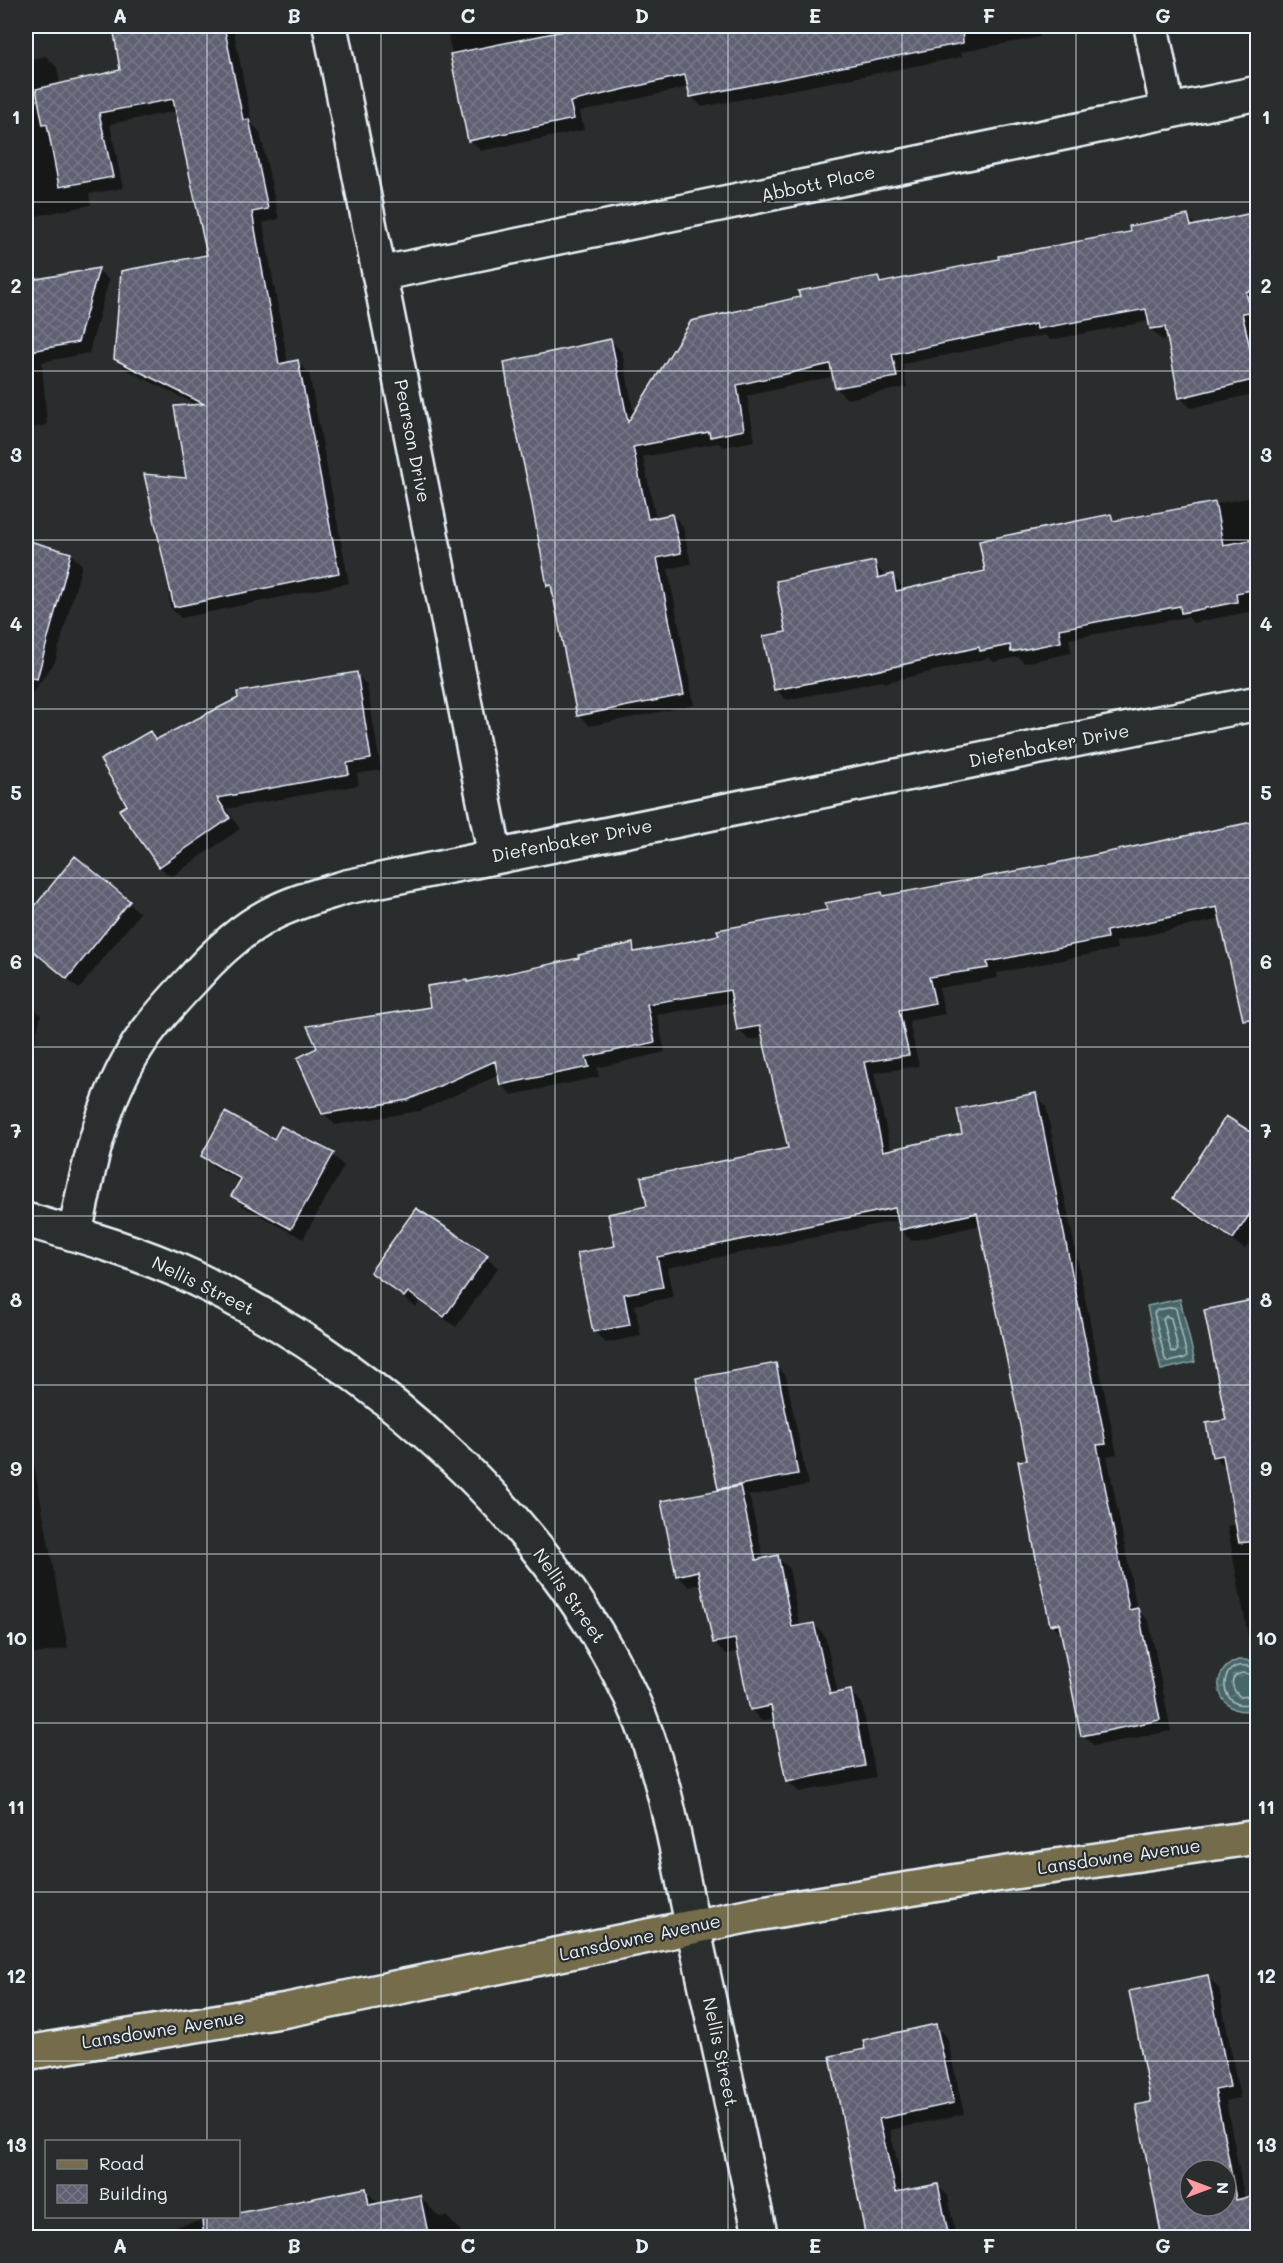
<svg xmlns="http://www.w3.org/2000/svg" width="1283" height="2263" viewBox="0 0 1283 2263" font-family="Mali,sans-serif">
<defs>
<pattern id="water-ripples" width="26" height="14" patternUnits="userSpaceOnUse" patternTransform="scale(1.5)"><rect width="26" height="14" fill="#476668"/><path d="M2 4q2-2 4 0t4 0M15 11q2-2 4 0t4 0" fill="none" stroke="#627c7e"/></pattern>
<pattern id="building-cross-hatch" width="8" height="8" patternUnits="userSpaceOnUse" patternTransform="scale(1.5)"><rect width="8" height="8" fill="#5f6072"/><path d="M0 0l8 8M0 8l8-8" fill="none" stroke="#767787"/></pattern>
</defs>
<rect width="100%" height="100%" fill="#2a2d2e"/>
<filter id="ink" filterUnits="userSpaceOnUse"><feTurbulence type="fractalNoise" baseFrequency=".0167" numOctaves="2"/><feDisplacementMap in="SourceGraphic" scale="12" xChannelSelector="R" yChannelSelector="G"/><feConvolveMatrix kernelMatrix="1 2 1 2 8 2 1 2 1" color-interpolation-filters="sRGB"/></filter>
<g filter="url(#ink)">
<!-- water -->
<path fill="url(#water-ripples)" stroke="#879ea2" stroke-width="1.5" d="M 1180,1299 L 1195,1362 L 1161,1370 L 1147,1306 Z
M 1238,1660 L 1246,1660 L 1257,1664 L 1257,1707 C 1225,1725 1200,1674 1238,1660 Z"/>
<!-- shadow -->
<path fill="#0007" fill-rule="evenodd" d="M 114,26 L 233,26 L 252,124 L 260,132 L 279,219 L 263,223 L 288,364 L 298,362 L 309,373 L 349,583 L 181,618 L 170,607 L 165,558 L 188,479 L 199,406 L 127,370 L 115,358 L 209,256 L 177,111 L 110,124 L 123,188 L 89,194 L 91,205 L 26,218 L 26,60 L 46,56 L 57,67 L 60,85 L 121,71 Z
M 446,26 L 1038,26 L 1040,37 L 961,52 L 962,57 L 702,107 L 691,96 L 689,87 L 580,112 L 584,130 L 481,151 L 470,140 Z
M 1258,213 L 1258,323 L 1252,324 L 1258,345 L 1258,393 L 1191,408 L 1180,397 L 1169,338 L 1162,340 L 1151,329 L 1150,321 L 1050,340 L 1045,335 L 903,364 L 907,387 L 847,399 L 836,388 L 834,376 L 747,396 L 755,441 L 723,447 L 718,443 L 643,457 L 656,519 L 672,515 L 683,526 L 691,564 L 668,569 L 694,705 L 590,726 L 579,715 L 554,591 L 549,585 L 611,341 L 622,352 L 634,414 L 801,298 L 878,278 L 884,284 L 1132,233 L 1188,217 L 1197,226 Z
M 26,234 L 36,281 L 98,270 L 109,280 L 89,353 L 42,362 L 47,425 L 26,429 Z
M 1258,496 L 1258,610 L 1193,623 L 1188,617 L 1069,639 L 1072,653 L 1024,663 L 1018,657 L 993,662 L 989,658 L 884,683 L 882,681 L 787,700 L 775,689 L 788,633 L 874,563 L 886,577 L 892,576 L 903,587 L 904,591 L 987,572 L 1110,516 L 1117,522 Z
M 26,541 L 71,554 L 82,565 L 55,662 L 26,701 Z
M 356,674 L 367,685 L 381,770 L 357,774 L 359,785 L 227,809 L 240,829 L 171,877 L 160,867 L 122,810 L 129,805 L 150,733 L 158,741 Z
M 1258,823 L 1258,945 L 1237,949 L 1221,919 L 1116,942 L 1117,949 L 997,973 L 998,978 L 939,988 L 945,1014 L 909,1021 L 919,1066 L 874,1073 L 891,1151 L 964,1135 L 1035,1094 L 1046,1106 L 1117,1454 L 1107,1456 L 1137,1609 L 1149,1621 L 1171,1731 L 1094,1746 L 1083,1735 L 1063,1636 L 1051,1624 L 1029,1461 L 981,1225 L 912,1241 L 901,1230 L 899,1220 L 667,1268 L 673,1297 L 635,1305 L 641,1336 L 606,1343 L 594,1331 L 616,1248 L 649,1208 L 790,1149 L 764,1038 L 749,1040 L 738,1029 L 734,1002 L 657,1015 L 665,1052 L 597,1068 L 599,1077 L 512,1095 L 501,1084 L 499,1075 L 420,1111 L 335,1125 L 324,1113 L 432,1008 L 466,981 L 469,984 L 580,959 L 632,945 L 640,952 L 672,947 L 828,911 L 882,893 L 885,897 L 1087,859 Z
M 76,858 L 140,913 L 79,989 L 26,945 L 26,920 Z
M 26,1003 L 30,1004 L 41,1015 L 26,1080 Z
M 1227,1118 L 1258,1138 L 1258,1230 L 1245,1249 L 1185,1209 L 1174,1198 Z
M 274,1141 L 333,1155 L 344,1166 L 303,1239 L 244,1207 L 233,1196 L 241,1182 L 214,1167 L 203,1156 Z
M 416,1210 L 487,1257 L 498,1268 L 456,1327 L 419,1302 L 416,1307 L 383,1283 L 372,1272 Z
M 1258,1300 L 1258,1650 L 1249,1641 L 1227,1526 L 1237,1524 L 1226,1467 L 1213,1456 L 1227,1421 L 1205,1311 Z
M 775,1364 L 786,1376 L 808,1485 L 748,1496 L 750,1499 L 764,1560 L 777,1557 L 789,1568 L 800,1627 L 814,1624 L 825,1636 L 838,1694 L 850,1692 L 862,1703 L 876,1777 L 799,1792 L 788,1781 L 775,1718 L 762,1721 L 751,1710 L 739,1651 L 726,1654 L 715,1643 L 703,1583 L 689,1587 L 677,1575 L 722,1491 L 719,1489 Z
M 26,1438 L 30,1443 L 68,1648 L 26,1656 Z
M 1208,1977 L 1219,1988 L 1240,2098 L 1226,2101 L 1245,2200 L 1252,2198 L 1258,2204 L 1258,2238 L 1180,2238 L 1153,2103 ZM 1190,2170 L 1226,2170 L 1226,2206 L 1190,2206 Z
M 936,2026 L 947,2037 L 964,2114 L 890,2130 L 904,2192 L 937,2185 L 948,2196 L 956,2238 L 868,2238 L 866,2050 Z
M 365,2190 L 380,2205 L 420,2197 L 440,2217 L 446,2216 L 467,2238 L 126,2236 L 226,2216 L 238,2216 Z"/>
<g fill="none" stroke-linecap="round" stroke-linejoin="round">
<!-- shore -->
<path stroke="#a8b9be" stroke-width="1.5" d="M 1173,1307 L 1176,1309 L 1187,1356 L 1185,1358 L 1168,1362 L 1165,1359 L 1154,1313 L 1157,1310 Z
M 1166,1316 L 1171,1318 L 1178,1349 L 1175,1353 L 1171,1351 L 1163,1319 Z
M 1258,1668 C 1251,1667 1245,1665 1238,1666 C 1220,1671 1221,1698 1238,1704 C 1244,1706 1251,1703 1258,1703
M 1258,1676 C 1252,1675 1247,1673 1242,1673 C 1227,1676 1232,1691 1241,1697 L 1258,1695"/>
</g>
<!-- building -->
<path fill="url(#building-cross-hatch)" stroke="#e8f1f8" stroke-width="1.5" fill-rule="evenodd" d="M 113,26 L 224,26 L 243,120 L 249,119 L 268,209 L 252,212 L 279,364 L 298,360 L 339,573 L 174,607 L 144,474 L 186,478 L 174,406 L 204,404 L 114,359 L 121,271 L 207,255 L 173,99 L 99,113 L 113,177 L 59,187 L 47,124 L 43,125 L 36,89 L 120,70 Z
M 588,26 L 962,26 L 963,43 L 690,97 L 685,75 L 570,102 L 574,119 L 468,141 L 450,54 Z
M 1257,212 L 1257,289 L 1246,292 L 1251,312 L 1242,313 L 1257,379 L 1179,398 L 1165,327 L 1150,329 L 1146,309 L 1037,329 L 1036,324 L 892,354 L 897,377 L 835,388 L 830,364 L 737,385 L 744,430 L 710,437 L 709,432 L 633,447 L 648,519 L 672,514 L 681,553 L 657,558 L 684,695 L 577,716 L 551,585 L 547,586 L 530,493 L 511,407 L 504,362 L 611,339 L 628,422 L 691,321 L 800,297 L 798,291 L 878,276 L 880,283 L 999,259 L 998,256 L 1130,232 L 1129,226 L 1188,215 L 1191,226 Z
M 99,268 L 78,342 L 26,352 L 26,281 Z
M 1215,502 L 1223,545 L 1257,539 L 1257,589 L 1236,593 L 1237,602 L 1181,613 L 1180,606 L 1059,629 L 1061,642 L 1011,652 L 1010,645 L 980,651 L 979,647 L 871,672 L 871,671 L 774,690 L 763,636 L 786,632 L 776,581 L 875,561 L 878,578 L 893,574 L 896,591 L 985,571 L 979,541 L 1111,514 L 1113,521 Z
M 26,540 L 71,553 L 37,679 L 26,677 Z
M 357,672 L 371,759 L 347,763 L 349,774 L 217,798 L 230,818 L 159,867 L 119,810 L 127,805 L 100,760 L 150,731 L 155,740 L 238,698 L 237,692 Z
M 1257,821 L 1257,1018 L 1243,1020 L 1217,907 L 1106,931 L 1107,938 L 987,962 L 988,968 L 929,977 L 935,1003 L 899,1010 L 909,1055 L 864,1062 L 883,1151 L 962,1134 L 957,1109 L 1036,1093 L 1106,1444 L 1097,1445 L 1129,1610 L 1138,1608 L 1160,1720 L 1081,1736 L 1059,1623 L 1050,1625 L 1035,1553 L 1018,1461 L 1027,1460 L 977,1213 L 900,1230 L 895,1208 L 657,1257 L 663,1287 L 624,1294 L 630,1325 L 593,1332 L 577,1253 L 615,1246 L 608,1214 L 647,1206 L 641,1177 L 788,1148 L 760,1026 L 737,1030 L 730,990 L 647,1004 L 655,1042 L 586,1057 L 589,1067 L 500,1085 L 495,1061 L 408,1100 L 322,1114 L 297,1058 L 317,1048 L 307,1026 L 430,1007 L 427,986 L 467,980 L 467,982 L 579,958 L 578,955 L 633,943 L 634,952 L 672,945 L 719,935 L 717,930 L 827,910 L 825,903 L 882,892 L 883,896 L 1032,868 Z
M 75,856 L 130,901 L 67,979 L 26,945 L 26,917 Z
M 225,1112 L 274,1139 L 281,1126 L 334,1153 L 291,1229 L 231,1196 L 241,1179 L 201,1156 Z
M 1226,1116 L 1257,1136 L 1257,1203 L 1233,1239 L 1173,1198 Z
M 416,1208 L 488,1255 L 444,1317 L 408,1292 L 404,1297 L 370,1272 Z
M 1257,1299 L 1257,1541 L 1239,1543 L 1223,1455 L 1212,1457 L 1206,1423 L 1226,1420 L 1204,1310 Z
M 776,1363 L 798,1474 L 718,1489 L 696,1378 Z
M 740,1486 L 756,1560 L 778,1555 L 792,1627 L 814,1623 L 830,1694 L 851,1690 L 865,1766 L 786,1782 L 771,1706 L 750,1710 L 735,1639 L 713,1643 L 698,1571 L 676,1576 L 661,1501 Z
M 1208,1975 L 1230,2087 L 1215,2090 L 1229,2161 L 1236,2200 L 1252,2196 L 1257,2222 L 1257,2238 L 1162,2238 L 1136,2105 L 1151,2102 L 1129,1991 ZM 1190,2170 L 1226,2170 L 1226,2206 L 1190,2206 Z
M 936,2024 L 954,2103 L 879,2119 L 896,2192 L 938,2184 L 949,2238 L 866,2238 L 830,2056 L 865,2049 L 863,2040 Z
M 366,2188 L 369,2205 L 420,2195 L 429,2238 L 204,2238 L 202,2220 L 218,2217 L 238,2217 L 238,2213 Z"/>
<g fill="none" stroke-linecap="round" stroke-linejoin="round">
<defs>
<path id="minor" d="M 330,26 L 495,856
M 1151,26 L 1168,112
M 379,274 L 1258,93
M 26,1220 C 82,1236 139,1252 192,1277 C 371,1364 545,1515 631,1697 C 666,1771 676,1853 694,1932 C 716,2034 739,2136 761,2238
M 75,1234 C 87,1172 100,1108 133,1053 C 147,1028 173,1000 193,979 C 214,955 241,930 269,915 C 293,902 321,895 346,887 L 1258,703"/>
<path id="major" d="M 26,2053 L 287,2010 L 756,1914 L 1007,1873 L 1258,1837"/>
</defs>
<!-- minor casing -->
<use href="#minor" stroke="#e8f1f8" stroke-width="38"/>
<!-- major casing -->
<use href="#major" stroke="#e8f1f8" stroke-width="38"/>
<!-- minor -->
<use href="#minor" stroke="#2a2d2e" stroke-width="33"/>
<!-- major -->
<use href="#major" stroke="#746c4b" stroke-width="33"/>
</g>
</g>
<!-- grid -->
<path fill="none" stroke="#e8f1f8" stroke-width="1.5" stroke-opacity="0.55" d="M 207,26 L 207,2142M 381,26 L 381,2238M 555,26 L 555,2238M 728,26 L 728,2238M 902,26 L 902,2238M 1076,26 L 1076,2238M 26,202 L 1258,202M 26,371 L 1258,371M 26,540 L 1258,540M 26,709 L 1258,709M 26,878 L 1258,878M 26,1047 L 1258,1047M 26,1216 L 1258,1216M 26,1385 L 1258,1385M 26,1554 L 1258,1554M 26,1723 L 1258,1723M 26,1892 L 1258,1892M 26,2061 L 1258,2061M 207,2216 L 207,2238"/>
<g text-anchor="middle" stroke-width="4.5" stroke-linejoin="round" paint-order="stroke">
<!-- street labels -->
<g font-size="18" fill="#e8f1f8" stroke="#2a2d2e">
<text transform="translate(818 184) rotate(-12)" y="6">Abbott Place</text>
<text transform="translate(412 441) rotate(79)" y="6">Pearson Drive</text>
<text transform="translate(1049 746) rotate(-11)" y="6">Diefenbaker Drive</text>
<text transform="translate(572 841) rotate(-11)" y="6">Diefenbaker Drive</text>
<text transform="translate(203 1286) rotate(26)" y="6">Nellis Street</text>
<text transform="translate(569 1596) rotate(55)" y="6">Nellis Street</text>
<text transform="translate(1119 1857) rotate(-8)" y="6">Lansdowne Avenue</text>
<text transform="translate(640 1938) rotate(-12)" y="6">Lansdowne Avenue</text>
<text transform="translate(163 2030) rotate(-9)" y="6">Lansdowne Avenue</text>
<text transform="translate(720 2052) rotate(78)" y="6">Nellis Street</text>
</g>
</g>
<!-- margin -->
<rect width="1283" height="2263" fill="none" stroke="#2a2d2e" stroke-width="66"/>
<!-- legend -->
<rect x="45" y="2140" width="195" height="78" fill="#2a2d2e" stroke="#767b7f" stroke-width="1.5"/>
<rect x="57" y="2160" width="30" height="9" fill="#746c4b" stroke="#767b7f" stroke-width="1.5"/>
<text x="99" y="2170" font-size="18" fill="#e8f1f8">Road</text>
<rect x="57" y="2185" width="30" height="18" fill="url(#building-cross-hatch)" stroke="#767b7f" stroke-width="1.5"/>
<text x="99" y="2200" font-size="18" fill="#e8f1f8">Building</text>
<!-- north arrow -->
<g transform="translate(1208 2188) rotate(90)"><circle r="28" fill="#2a2d2e" stroke="#767b7f" stroke-width="1.5"/>
<path d="M0-4.5L10 22L0 15L-10 22Z" fill="#ff9aa2"/>
<text y="-9" font-size="16" font-weight="bold" text-anchor="middle" fill="#e8f1f8">N</text>
</g>
<rect x="33" y="33" width="1217" height="2197" fill="none" stroke="#e8f1f8" stroke-width="2"/>
<g font-size="20" text-anchor="middle" font-weight="bold" fill="#e8f1f8">
<text x="120" y="23">A</text>
<text x="294" y="23">B</text>
<text x="468" y="23">C</text>
<text x="642" y="23">D</text>
<text x="815" y="23">E</text>
<text x="989" y="23">F</text>
<text x="1163" y="23">G</text>
<text x="16" y="124">1</text>
<text x="1266" y="124">1</text>
<text x="16" y="293">2</text>
<text x="1266" y="293">2</text>
<text x="16" y="462">3</text>
<text x="1266" y="462">3</text>
<text x="16" y="631">4</text>
<text x="1266" y="631">4</text>
<text x="16" y="800">5</text>
<text x="1266" y="800">5</text>
<text x="16" y="969">6</text>
<text x="1266" y="969">6</text>
<text x="16" y="1138">7</text>
<text x="1266" y="1138">7</text>
<text x="16" y="1307">8</text>
<text x="1266" y="1307">8</text>
<text x="16" y="1476">9</text>
<text x="1266" y="1476">9</text>
<text x="16" y="1645">10</text>
<text x="1266" y="1645">10</text>
<text x="16" y="1814">11</text>
<text x="1266" y="1814">11</text>
<text x="16" y="1983">12</text>
<text x="1266" y="1983">12</text>
<text x="16" y="2152">13</text>
<text x="1266" y="2152">13</text>
<text x="120" y="2253">A</text>
<text x="294" y="2253">B</text>
<text x="468" y="2253">C</text>
<text x="642" y="2253">D</text>
<text x="815" y="2253">E</text>
<text x="989" y="2253">F</text>
<text x="1163" y="2253">G</text>
</g>
</svg>
